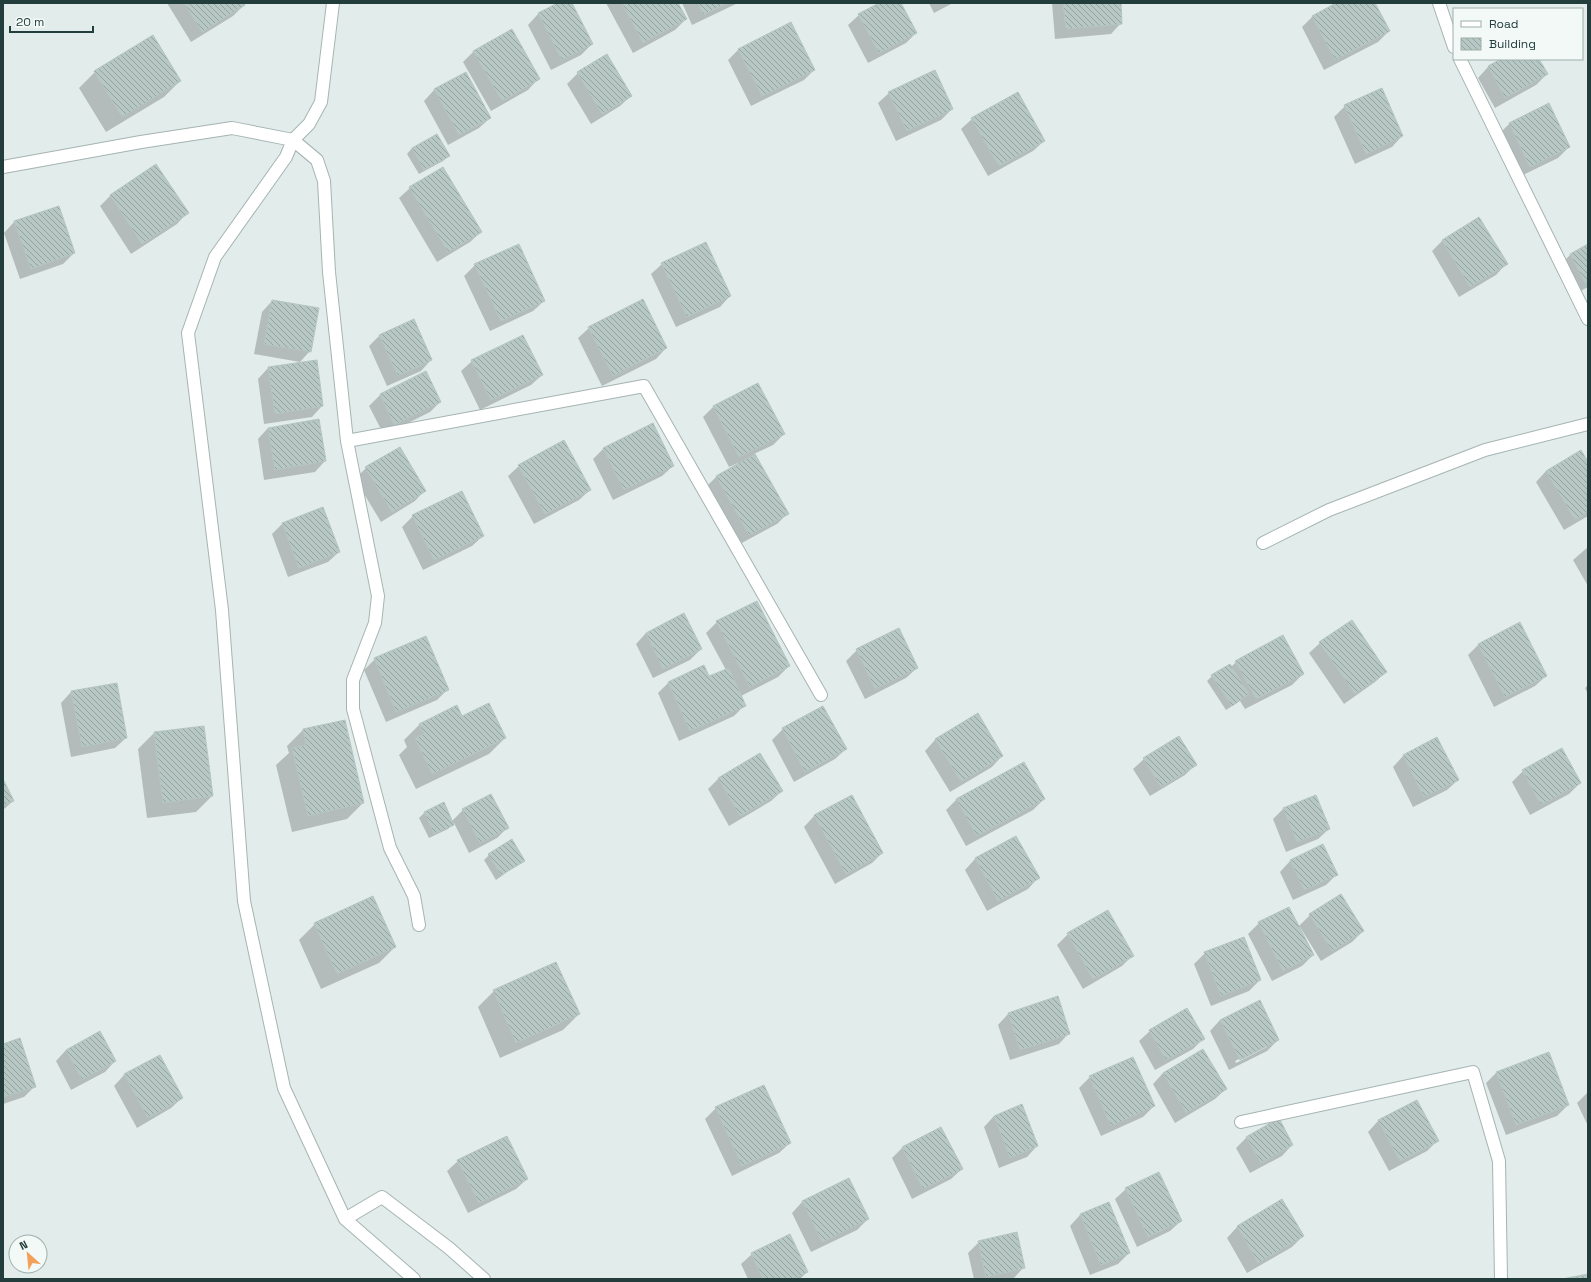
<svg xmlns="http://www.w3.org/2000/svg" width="1591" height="1282" viewBox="0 0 1591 1282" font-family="'Space Grotesk',sans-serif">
<defs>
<pattern id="building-back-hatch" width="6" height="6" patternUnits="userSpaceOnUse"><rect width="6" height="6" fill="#b7c7c3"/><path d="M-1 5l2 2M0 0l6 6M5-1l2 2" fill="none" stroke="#94a3a0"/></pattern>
</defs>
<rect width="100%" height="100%" fill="#e2ecea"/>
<!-- shadow -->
<path fill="#0003" fill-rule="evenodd" d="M 167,3 L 242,3 L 244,5 L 233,16 L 191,42 Z
M 560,3 L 571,3 L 592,44 L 581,55 L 551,70 L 528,25 L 538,14 Z
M 606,3 L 677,3 L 686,19 L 675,30 L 633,53 Z
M 682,3 L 738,3 L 692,25 Z
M 881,3 L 900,3 L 916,33 L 906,43 L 868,63 L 848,25 L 859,15 Z
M 929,3 L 953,3 L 934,13 Z
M 1052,3 L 1120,3 L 1121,23 L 1111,34 L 1055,39 Z
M 1338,3 L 1374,3 L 1389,31 L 1378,42 L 1324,70 L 1302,27 L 1313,16 Z
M 738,50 L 814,70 L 804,80 L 751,106 L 728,60 Z
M 474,51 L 538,79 L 528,90 L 491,111 L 463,62 Z
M 607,56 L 631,96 L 620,106 L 591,124 L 567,84 L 578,73 Z
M 1503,59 L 1538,59 L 1547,74 L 1536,85 L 1495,108 L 1478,78 L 1488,67 Z
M 95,72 L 180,81 L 164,97 L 106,132 L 79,88 Z
M 466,73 L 490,118 L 479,128 L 448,145 L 424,101 L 434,90 Z
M 1381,90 L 1402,136 L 1392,147 L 1355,164 L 1334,117 L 1345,106 Z
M 889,93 L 952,109 L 941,120 L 896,141 L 878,103 Z
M 972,119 L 1044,141 L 1033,151 L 988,176 L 961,129 Z
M 1510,123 L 1569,147 L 1558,158 L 1519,177 L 1499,134 Z
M 412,148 L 448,156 L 443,161 L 419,174 L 407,154 Z
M 156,165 L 187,213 L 177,224 L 131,254 L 100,206 L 110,196 Z
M 410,188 L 481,232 L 470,242 L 437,262 L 399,198 Z
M 58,207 L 74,253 L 63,264 L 20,279 L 4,233 L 14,222 Z
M 1479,219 L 1506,264 L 1496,275 L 1459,297 L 1432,251 L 1442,241 Z
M 1588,245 L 1588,287 L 1575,294 L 1560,265 L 1570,255 Z
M 662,264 L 730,296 L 720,307 L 676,327 L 651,274 Z
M 475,265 L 544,301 L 533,311 L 490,331 L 464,276 Z
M 272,301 L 310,351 L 300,362 L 254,354 L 262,312 Z
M 589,328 L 666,348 L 656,359 L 602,386 L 578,338 Z
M 380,335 L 431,360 L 421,371 L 387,386 L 369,346 Z
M 316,361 L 322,406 L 312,417 L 264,424 L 258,379 L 268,368 Z
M 472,361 L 542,375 L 531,385 L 480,410 L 461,371 Z
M 426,372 L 440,402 L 430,412 L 384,435 L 369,406 L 380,395 Z
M 714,406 L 784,434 L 773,445 L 754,454 L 787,514 L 777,524 L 738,545 L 706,487 L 717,476 L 738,464 L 738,463 L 729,467 L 703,417 Z
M 268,428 L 325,461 L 315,472 L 264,480 L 258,439 Z
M 604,448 L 673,466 L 662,476 L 613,500 L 593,459 Z
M 1588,464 L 1588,516 L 1564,530 L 1536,482 L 1546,471 Z
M 519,466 L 590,490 L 579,500 L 534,524 L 508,476 Z
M 366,468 L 425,490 L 415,501 L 381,522 L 355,479 Z
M 413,516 L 483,536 L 472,546 L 423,570 L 402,527 Z
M 282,524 L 339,552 L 328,562 L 288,577 L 272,534 Z
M 1588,547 L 1588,586 L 1573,560 Z
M 717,622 L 789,666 L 778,677 L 741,696 L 745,705 L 734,716 L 679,741 L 658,693 L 668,683 L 704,667 L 708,678 L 726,670 L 706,633 Z
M 1520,624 L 1546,676 L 1535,686 L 1494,707 L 1468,655 L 1478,645 Z
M 646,633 L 701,649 L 690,660 L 653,678 L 636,644 Z
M 1320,643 L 1386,672 L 1375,682 L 1344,704 L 1309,653 Z
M 857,650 L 917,668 L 906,678 L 865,699 L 846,661 Z
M 375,659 L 447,690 L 437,700 L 386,722 L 364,670 Z
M 1236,662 L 1303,674 L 1292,685 L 1245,709 L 1240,701 L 1226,710 L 1207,681 L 1212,676 L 1231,667 Z
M 1588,685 L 1588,694 L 1585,688 Z
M 71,692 L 126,738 L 115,748 L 71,757 L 61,703 Z
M 977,715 L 1002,756 L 992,767 L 950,792 L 925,751 L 935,740 Z
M 420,724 L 505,738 L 489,754 L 416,789 L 399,755 L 407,747 L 404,740 Z
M 783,729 L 846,749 L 835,759 L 794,782 L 772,740 Z
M 303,730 L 363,803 L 347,819 L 292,832 L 276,765 L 289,753 L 287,746 Z
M 154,733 L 212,796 L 196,812 L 147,818 L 138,749 Z
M 1437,739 L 1458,780 L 1447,790 L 1413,807 L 1393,767 L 1403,756 Z
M 760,754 L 782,791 L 771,801 L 729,826 L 708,789 L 718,779 Z
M 1144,759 L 1195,765 L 1185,775 L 1150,796 L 1133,769 Z
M 1523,771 L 1580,783 L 1569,794 L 1530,815 L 1512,782 Z
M 3,782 L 13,801 L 3,810 Z
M 851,796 L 882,853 L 872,863 L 835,884 L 804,827 L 814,816 Z
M 1315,796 L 1329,829 L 1318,839 L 1286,852 L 1273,819 L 1283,809 Z
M 1044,799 L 1033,810 L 966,846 L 946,810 L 956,800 Z
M 463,810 L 508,827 L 497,838 L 469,853 L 454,823 L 448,829 L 429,838 L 419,818 L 424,813 L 451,822 Z
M 1016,837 L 1038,878 L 1028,889 L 987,911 L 965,870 L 975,859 Z
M 1323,846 L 1336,875 L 1326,885 L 1293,900 L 1280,872 L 1290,861 Z
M 489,855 L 524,860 L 496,880 L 484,860 Z
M 1310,915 L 1363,931 L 1352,942 L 1321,961 L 1300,927 L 1299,928 L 1313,955 L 1302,966 L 1272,981 L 1248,934 L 1259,923 L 1298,927 Z
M 315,924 L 395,947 L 379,963 L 321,989 L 299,940 Z
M 1068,934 L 1133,955 L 1122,966 L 1083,989 L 1057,945 Z
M 1205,953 L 1260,980 L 1249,991 L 1211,1006 L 1194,964 Z
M 494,991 L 579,1014 L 563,1030 L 500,1058 L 478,1007 Z
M 1008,1014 L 1069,1033 L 1059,1044 L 1010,1060 L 998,1025 Z
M 1220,1020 L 1278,1040 L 1267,1051 L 1229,1070 L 1210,1031 ZM 1267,1045 L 1267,1047 L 1236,1063 L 1235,1061 Z
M 1150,1031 L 1203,1039 L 1193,1049 L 1155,1070 L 1139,1041 Z
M 3,1045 L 35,1086 L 24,1097 L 3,1104 Z
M 66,1050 L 115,1061 L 105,1072 L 71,1090 L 56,1061 Z
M 1203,1050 L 1226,1089 L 1215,1099 L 1175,1123 L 1153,1084 L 1163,1073 Z
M 1548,1053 L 1568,1105 L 1557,1116 L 1506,1135 L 1486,1083 L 1496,1073 Z
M 159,1056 L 182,1098 L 171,1108 L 137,1128 L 114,1086 L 124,1075 Z
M 1090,1077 L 1154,1106 L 1143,1117 L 1101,1136 L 1079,1088 Z
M 1588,1092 L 1588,1126 L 1577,1103 Z
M 1417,1101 L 1437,1141 L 1427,1151 L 1389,1171 L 1368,1132 L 1378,1121 Z
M 716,1108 L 790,1143 L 779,1153 L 732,1176 L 705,1119 Z
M 994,1116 L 1037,1146 L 1027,1157 L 999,1168 L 984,1127 Z
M 941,1128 L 962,1169 L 951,1179 L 912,1199 L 892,1158 L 902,1148 Z
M 1247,1137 L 1292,1145 L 1282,1156 L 1250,1173 L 1236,1148 Z
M 458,1161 L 527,1179 L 516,1189 L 468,1213 L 447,1171 Z
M 848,1179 L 868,1219 L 857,1230 L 811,1252 L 792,1213 L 802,1202 Z
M 1126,1189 L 1181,1221 L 1170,1231 L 1137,1247 L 1115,1199 Z
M 1282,1201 L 1303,1236 L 1292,1247 L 1247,1273 L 1227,1238 L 1237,1227 Z
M 1108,1204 L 1129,1253 L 1118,1264 L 1090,1275 L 1070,1226 L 1080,1215 Z
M 979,1242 L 1024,1267 L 1014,1278 L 1010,1279 L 974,1279 L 968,1253 Z
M 752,1254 L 807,1272 L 800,1279 L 748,1279 L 741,1264 Z"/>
<!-- building -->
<path fill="url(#building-back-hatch)" stroke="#b4c6c2" d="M 184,3 L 244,3 L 245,5 L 202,32 Z
M 558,3 L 572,3 L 593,44 L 562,60 L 538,13 Z
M 622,3 L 678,3 L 687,19 L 643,43 Z
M 698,3 L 728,3 L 703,15 Z
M 879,3 L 901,3 L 917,33 L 879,53 L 858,14 Z
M 1063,3 L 1121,3 L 1122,24 L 1066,29 Z
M 1336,3 L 1375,3 L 1390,31 L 1335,60 L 1312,16 Z
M 791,22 L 815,70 L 762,96 L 738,49 Z
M 512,29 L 540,79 L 502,101 L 473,51 Z
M 153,35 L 181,81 L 122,117 L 94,71 Z
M 607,54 L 632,96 L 602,114 L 577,72 Z
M 1501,59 L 1539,59 L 1548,74 L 1505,98 L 1488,66 Z
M 935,70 L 953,109 L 907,131 L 888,92 Z
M 466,72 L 491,118 L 459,135 L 434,89 Z
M 1382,88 L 1403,136 L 1366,154 L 1344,105 Z
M 1018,92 L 1045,141 L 999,166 L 971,118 Z
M 1549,103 L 1570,147 L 1530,167 L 1509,123 Z
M 437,134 L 450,156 L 424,170 L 412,148 Z
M 156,164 L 189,213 L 142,244 L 110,195 Z
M 443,167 L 482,232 L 448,252 L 409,187 Z
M 59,206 L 75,253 L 31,269 L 14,221 Z
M 1479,217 L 1508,264 L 1470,287 L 1442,240 Z
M 706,242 L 731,296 L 687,317 L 661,263 Z
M 519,244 L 545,301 L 501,321 L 474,264 Z
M 1588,244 L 1588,283 L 1586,285 L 1570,254 Z
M 643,299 L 667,348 L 613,376 L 588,327 Z
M 272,300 L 319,308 L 311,352 L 264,344 Z
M 414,319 L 432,360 L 398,376 L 379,335 Z
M 523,335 L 543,375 L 491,400 L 471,360 Z
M 317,360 L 323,406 L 275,414 L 268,367 Z
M 426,371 L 441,402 L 394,425 L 380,394 Z
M 758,383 L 785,434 L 739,457 L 713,406 Z
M 319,419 L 326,461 L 275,470 L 268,428 Z
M 653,423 L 674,466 L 624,490 L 603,448 Z
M 564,440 L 591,490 L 545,514 L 518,465 Z
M 400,447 L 426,491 L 392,512 L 365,467 Z
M 1581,450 L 1588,462 L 1588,512 L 1575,520 L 1546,471 Z
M 755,454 L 789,514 L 749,535 L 716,476 Z
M 462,491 L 484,536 L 434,560 L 412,515 Z
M 323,507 L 340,552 L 299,568 L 282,523 Z
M 757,601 L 790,666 L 750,687 L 716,621 Z
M 684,613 L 702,649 L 663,669 L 646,633 Z
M 1352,620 L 1387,672 L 1355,694 L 1319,642 Z
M 1520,622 L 1547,676 L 1505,697 L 1478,644 Z
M 899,628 L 918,668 L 875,689 L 856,649 Z
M 1283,635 L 1304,674 L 1256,699 L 1235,661 Z
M 426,636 L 449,690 L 396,712 L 374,658 Z
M 1230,664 L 1249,694 L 1232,706 L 1211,675 Z
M 704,665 L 709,676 L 729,668 L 746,706 L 690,731 L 668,682 Z
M 117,683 L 127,738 L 82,747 L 71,691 Z
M 489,703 L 506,738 L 432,774 L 415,738 L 424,734 L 419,724 L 457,705 L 462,716 Z
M 823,706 L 847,749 L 805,772 L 782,728 Z
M 978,713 L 1003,756 L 961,782 L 935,739 Z
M 345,720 L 364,803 L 308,816 L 292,748 L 306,745 L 303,729 Z
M 204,726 L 213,796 L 163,803 L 154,732 Z
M 1179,736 L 1197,765 L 1161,787 L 1143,758 Z
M 1437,737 L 1459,780 L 1424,797 L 1403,755 Z
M 1562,748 L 1581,783 L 1541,805 L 1522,770 Z
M 760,753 L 783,791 L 740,816 L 718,778 Z
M 1024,762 L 1045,799 L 977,836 L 956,799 Z
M 3,779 L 14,801 L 3,806 Z
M 491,794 L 509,828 L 480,843 L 462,809 Z
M 852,795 L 883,853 L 846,874 L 814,815 Z
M 1316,795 L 1330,829 L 1297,842 L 1283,808 Z
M 444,802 L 454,825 L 434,834 L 424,812 Z
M 1016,836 L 1040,878 L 998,901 L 975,858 Z
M 512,839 L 525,861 L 501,875 L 488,854 Z
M 1323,844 L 1338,875 L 1304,890 L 1290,860 Z
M 1341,894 L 1364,931 L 1332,951 L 1309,914 Z
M 373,896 L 396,947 L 337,974 L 314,923 Z
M 1289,907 L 1314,955 L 1283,971 L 1258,922 Z
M 1108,910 L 1134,956 L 1093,979 L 1067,933 Z
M 1244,937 L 1261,980 L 1221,996 L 1204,952 Z
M 556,962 L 580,1014 L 516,1043 L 493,990 Z
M 1058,996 L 1070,1034 L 1020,1050 L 1008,1013 Z
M 1260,1000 L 1279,1040 L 1240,1060 L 1220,1020 Z
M 1187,1008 L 1205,1039 L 1166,1060 L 1149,1030 Z
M 100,1031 L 116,1061 L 82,1080 L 66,1050 Z
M 20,1038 L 36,1087 L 3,1097 L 3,1044 Z
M 1203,1049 L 1227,1089 L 1186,1113 L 1163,1073 Z
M 1549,1052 L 1569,1105 L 1516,1125 L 1496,1072 Z
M 160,1055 L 183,1098 L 148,1118 L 124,1074 Z
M 1133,1057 L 1155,1106 L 1111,1126 L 1089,1076 Z
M 764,1085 L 791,1143 L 742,1166 L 715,1107 Z
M 1417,1100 L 1439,1141 L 1400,1161 L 1378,1120 Z
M 1022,1104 L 1038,1146 L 1010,1158 L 994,1116 Z
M 1279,1118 L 1293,1145 L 1261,1163 L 1246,1137 Z
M 941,1127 L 963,1169 L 923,1189 L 902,1147 Z
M 507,1136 L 528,1179 L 479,1203 L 457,1160 Z
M 1159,1172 L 1182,1221 L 1148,1237 L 1125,1188 Z
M 849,1178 L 869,1219 L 822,1242 L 802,1201 Z
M 1282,1199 L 1304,1236 L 1258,1263 L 1237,1226 Z
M 1109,1202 L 1130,1253 L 1101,1265 L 1080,1214 Z
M 1017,1232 L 1025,1268 L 986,1277 L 978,1241 Z
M 790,1234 L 808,1272 L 793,1279 L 763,1279 L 751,1253 Z
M 1588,1274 L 1588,1279 L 1562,1279 Z"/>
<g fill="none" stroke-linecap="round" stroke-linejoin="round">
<defs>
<path id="minor" d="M 333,3 L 321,102 L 309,124 L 293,140 L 317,160 L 324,181 L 329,272 L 347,441 L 378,596 L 375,623 L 353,680 L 353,709 L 390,848 L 414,896 L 419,925
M 1439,3 L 1454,47
M 1460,59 L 1588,319
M 3,167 L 141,142 L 232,128 L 293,140 L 286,157 L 215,257 L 188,333 L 222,610 L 244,901 L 284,1088 L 345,1219 L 414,1279
M 347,441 L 644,386 L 821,695
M 1263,543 L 1329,510 L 1485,450 L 1588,424
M 1241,1122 L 1473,1072 L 1499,1161 L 1501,1279
M 345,1219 L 382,1197 L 449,1248 L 484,1279"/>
</defs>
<!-- minor casing -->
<use href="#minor" stroke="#a5b4b2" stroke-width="14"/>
<!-- minor -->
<use href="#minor" stroke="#fff" stroke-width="12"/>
</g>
<!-- border -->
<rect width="1591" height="1282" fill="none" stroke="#223d3c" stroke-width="8"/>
<!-- legend -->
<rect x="1453" y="8" width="130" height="52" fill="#f2f9f7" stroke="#9faeac"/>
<rect x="1461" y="21" width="20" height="6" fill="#ffffff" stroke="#9faeac"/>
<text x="1489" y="28" font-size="12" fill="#223d3c">Road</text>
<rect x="1461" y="38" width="20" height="12" fill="url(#building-back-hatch)" stroke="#9faeac"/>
<text x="1489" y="48" font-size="12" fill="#223d3c">Building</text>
<!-- north arrow -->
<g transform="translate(28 1254) rotate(333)"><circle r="19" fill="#f2f9f7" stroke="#9faeac"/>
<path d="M0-3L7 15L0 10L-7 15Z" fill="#f2a05a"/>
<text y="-6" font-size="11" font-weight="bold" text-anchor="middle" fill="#223d3c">N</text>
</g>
<!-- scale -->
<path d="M10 26v6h83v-6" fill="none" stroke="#223d3c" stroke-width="2"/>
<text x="16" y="26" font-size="12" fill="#223d3c" stroke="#f2f9f7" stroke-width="3" paint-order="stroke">20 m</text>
</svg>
